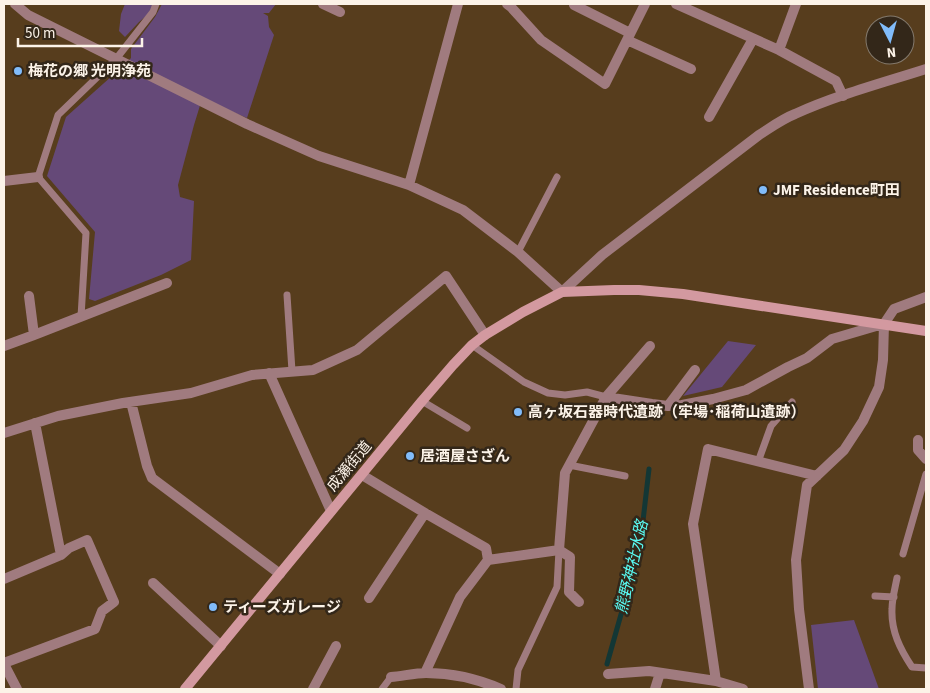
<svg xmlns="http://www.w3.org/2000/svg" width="930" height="693" viewBox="0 0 930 693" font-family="'Source Sans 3','Noto Sans JP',sans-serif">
<rect width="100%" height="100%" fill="#573d1d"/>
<!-- green -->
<path fill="#654978" d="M 125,4 L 155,4 L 153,10 L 139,22 L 125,37 L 119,31 L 121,14 Z
M 162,4 L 276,4 L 269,13 L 263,13 L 268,16 L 269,27 L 274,35 L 247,118 L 202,99 L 194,125 L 178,185 L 180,197 L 194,201 L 191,260 L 161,275 L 95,301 L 89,299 L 95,232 L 47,176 L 66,117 L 122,67 L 131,58 L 131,49 L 155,17 Z
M 728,341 L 756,345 L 722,387 L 683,396 Z
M 854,620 L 879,689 L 818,689 L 811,625 Z"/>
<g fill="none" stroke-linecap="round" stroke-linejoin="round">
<!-- stream -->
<path stroke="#133735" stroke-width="5" d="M 607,664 L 635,565 L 641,538 L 649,469"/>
<!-- service -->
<path stroke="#a07b7f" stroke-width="7" d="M 518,252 L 557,177
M 287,295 L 292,371
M 81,317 L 86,233 L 38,177 L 58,115 L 116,59 L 153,12 L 156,4
M 472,345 L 524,382 L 548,393 L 565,395 L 587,392 L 606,397
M 422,401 L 467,428
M 758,462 L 771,426 L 792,402
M 569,465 L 625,476
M 903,554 L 926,474
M 897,578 C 895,588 892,599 892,609 C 891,631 900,649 912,667 L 926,668
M 875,596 L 894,597
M 382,689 L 391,677
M 516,689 L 518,670 L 557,587 L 559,550"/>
<!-- minor -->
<path stroke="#a07b7f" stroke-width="10" d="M 15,4 L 28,15 L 247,124 L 319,156 L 409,185 L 463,210 L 518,252 L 562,292
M 323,4 L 340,12
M 507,4 L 511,7 L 541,40 L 605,84 L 645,4
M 676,4 L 779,50 L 836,81 L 843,96
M 574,5 L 630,33
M 627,40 L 691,69
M 779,50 L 796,4
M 709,117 L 753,39
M 4,181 L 38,177
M 409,185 L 458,4
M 29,296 L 34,335
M 4,346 L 34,335 L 167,283
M 650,346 L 606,397 L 652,404 L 668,406 L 682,405 L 713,399 L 746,390 L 788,367 L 807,358 L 832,339 L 883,324
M 269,373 L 331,511
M 131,402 L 147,466 L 152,478 L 280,574
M 668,406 L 695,370
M 4,433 L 58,416 L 123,403 L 191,393 L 252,375 L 313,370 L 357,350 L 446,276 L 485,335
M 918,440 L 918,450 L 926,459
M 362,475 L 425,513 L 486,548 L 488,560
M 4,579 L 61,555 L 35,423
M 153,583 L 221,646
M 369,598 L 425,513
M 579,602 L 569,592 L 570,557 L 559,550 L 565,473 L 606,397
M 4,663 L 95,629 L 102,611 L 114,602 L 87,540 L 69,548 L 61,555
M 4,664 L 17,689
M 425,673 L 460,597 L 488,560 L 559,550
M 608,674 L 649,671 L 716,681 L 743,689
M 391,677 C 403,676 415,673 426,673 C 452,673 478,679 501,689
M 716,681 L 693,524 L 708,449 L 817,476
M 313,689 L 336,646
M 655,689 L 660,673
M 809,689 L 799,609 L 796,560 L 807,485 L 844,450 L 863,421 L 879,387 L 883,360 L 884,324 L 894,309 L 926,297"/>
<!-- tertiary -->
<path stroke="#a07b7f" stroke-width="10" d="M 562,292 L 602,255 L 759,135 C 770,128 782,119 795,114 C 837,95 882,83 926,69"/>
<!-- secondary -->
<path stroke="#d399a0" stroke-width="10" d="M 185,689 L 422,401 L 453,365 L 472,345 L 485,335 L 523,312 L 562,292 L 614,290 L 639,290 L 683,294 L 926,331"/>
</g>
<!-- markers -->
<g fill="#81bcfa" stroke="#332719" stroke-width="2">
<circle cx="18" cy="71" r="5"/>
<circle cx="763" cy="190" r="5"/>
<circle cx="518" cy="412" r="5"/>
<circle cx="410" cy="456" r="5"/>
<circle cx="213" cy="607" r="5"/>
</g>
<g text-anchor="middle" stroke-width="5" stroke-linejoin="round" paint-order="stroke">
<!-- poi labels -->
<g font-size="15" font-weight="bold" fill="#fcf3e8" stroke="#332719" text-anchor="start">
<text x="28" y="76">梅花の郷 光明浄苑</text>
<text x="773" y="195">JMF Residence町田</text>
<text x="528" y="417">高ヶ坂石器時代遺跡（牢場･稲荷山遺跡）</text>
<text x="420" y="461">居酒屋さざん</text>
<text x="223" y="612">ティーズガレージ</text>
</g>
<!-- street labels -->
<g font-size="15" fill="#fcf3e8" stroke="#332719">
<text transform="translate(349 466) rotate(-50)" y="5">成瀬街道</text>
</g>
<!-- water labels -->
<g font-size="16" font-style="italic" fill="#59f9f1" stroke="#332719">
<text transform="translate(631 567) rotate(-77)" y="6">熊野神社水路</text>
</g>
</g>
<!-- border -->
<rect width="930" height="693" fill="none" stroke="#fcf3e8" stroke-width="10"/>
<!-- north arrow -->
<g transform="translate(890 40) rotate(174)"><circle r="24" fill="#332719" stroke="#83796c"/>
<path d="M0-4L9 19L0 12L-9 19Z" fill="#81bcfa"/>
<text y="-8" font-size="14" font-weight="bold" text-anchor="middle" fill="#fcf3e8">N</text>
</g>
<!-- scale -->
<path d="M18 38v8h124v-8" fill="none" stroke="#fcf3e8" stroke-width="2.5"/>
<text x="25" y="38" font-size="15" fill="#fcf3e8" stroke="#332719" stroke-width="4" paint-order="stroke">50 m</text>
</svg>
